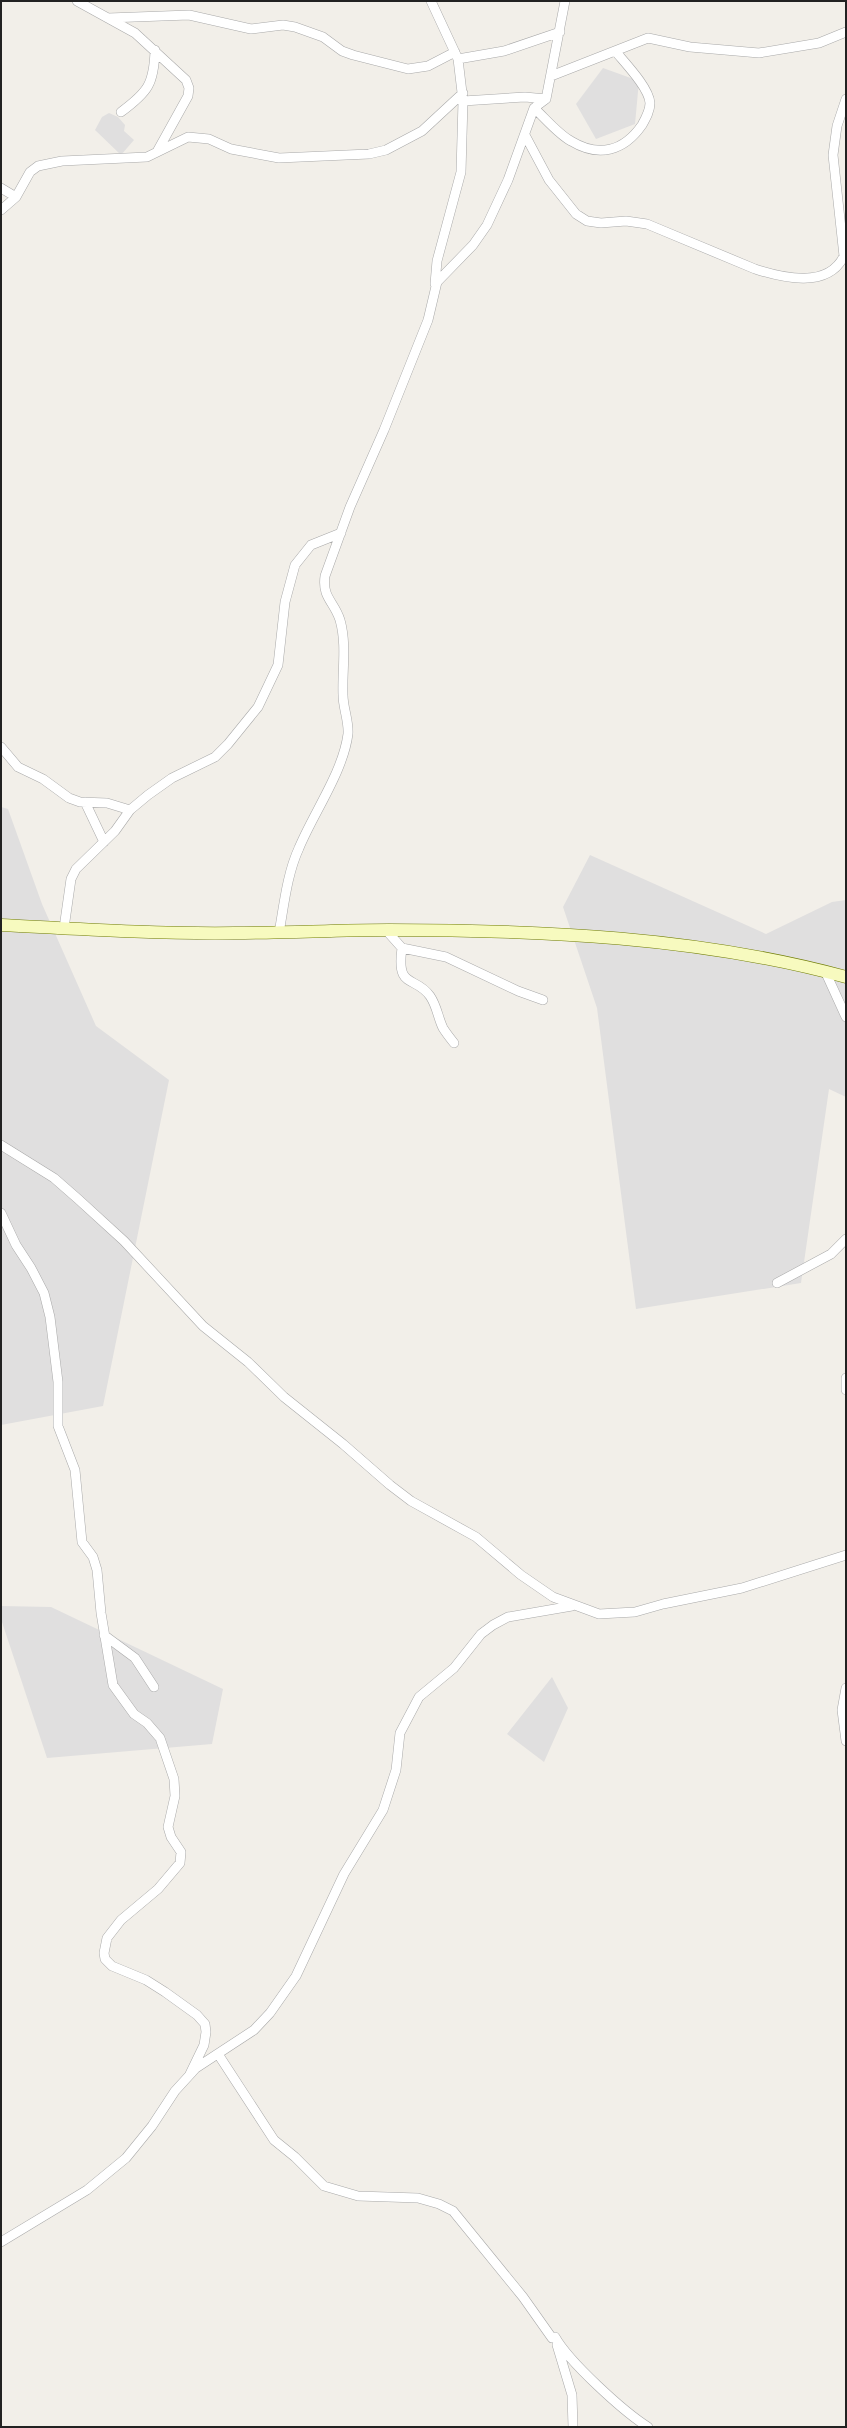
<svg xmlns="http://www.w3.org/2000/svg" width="847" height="2428" viewBox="0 0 847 2428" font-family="Overpass,sans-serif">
<rect width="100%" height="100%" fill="#f2efe9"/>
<!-- residential -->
<path fill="#e0dfdf" d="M 603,68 L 639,81 L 635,124 L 596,139 L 576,104 Z
M 109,113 L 118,117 L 125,125 L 124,131 L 134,140 L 121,155 L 95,130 L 102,117 Z
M 1,807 L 8,809 L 42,904 L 96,1026 L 169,1080 L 103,1406 L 1,1425 Z
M 590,855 L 766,934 L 832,902 L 846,900 L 846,1097 L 829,1089 L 801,1283 L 636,1309 L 597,1008 L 563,907 Z
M 1,1606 L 51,1607 L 223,1689 L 212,1744 L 47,1758 L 1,1619 Z
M 552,1677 L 568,1708 L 544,1762 L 507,1734 Z"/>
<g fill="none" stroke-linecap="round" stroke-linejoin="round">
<defs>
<path id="street" d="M 77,1 L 135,33 L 186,80 L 189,88 L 188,96 L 158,150
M 431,1 L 458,59 L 463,101 L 461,172 L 437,261 L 435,284
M 108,18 L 189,15 L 251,29 L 283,25 L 295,27 L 323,37 L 342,51 L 353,55 L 408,69 L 428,66 L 455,52
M 458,59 L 504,51 L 560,32
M 551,76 L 648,38 L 690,47 L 759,53 L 819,43 L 846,32
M 463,101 L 525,97 L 546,99
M 534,108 C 546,119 558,134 571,141 C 599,158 624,151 642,125 C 646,118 650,111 650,103 C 649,88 626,64 616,52
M 121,112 C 148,92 154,84 155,50
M 525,135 L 549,180 L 576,214 L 587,221 L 601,223 L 626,221 L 647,224 L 755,269 C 783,278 828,289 844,256 L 833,155 L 837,126 L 846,99
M 1,188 L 16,197
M 1,210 L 16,197 L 30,172 L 38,166 L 62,161 L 147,157 L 188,137 L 209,139 L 231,149 L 279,158 L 369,154 L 386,150 L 422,131 L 463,93
M 1,747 L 18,767 L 43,779 L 69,798 L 80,802 L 107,803 L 130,810
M 85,802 L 104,842
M 64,928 L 71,879 L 76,869 L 115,831 L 130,810 L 148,795 L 172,778 L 215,757 L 228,744 L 258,707 L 278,665 L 285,602 L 295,565 L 311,545 L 341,533
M 386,930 L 402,948 L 446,957 L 518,991 L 543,1000
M 279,933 C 284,905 287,874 299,848 C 314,812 343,772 348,734 C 349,721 343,708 343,695 C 342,670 347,645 340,620 C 334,601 322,598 325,576 L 350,507 L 384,430 L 428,320 L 437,282 L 473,245 L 487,225 L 508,180 L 534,108 L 546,99 L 565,1
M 402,948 C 396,990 415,975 430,996 C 437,1006 438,1018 443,1028 C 446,1033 450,1038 454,1043
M 825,971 L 846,1017
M 1,1145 L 54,1178 L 78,1199 L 124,1241 L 203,1326 L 248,1362 L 284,1397 L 343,1444 L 390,1485 L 411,1501 L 476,1537 L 521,1575 L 553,1597 L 599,1614 L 635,1612 L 663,1604 L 742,1588 L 846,1555
M 1,1213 L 16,1245 L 31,1268 L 44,1293 L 50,1317 L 58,1382 L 58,1426 L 75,1470 L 82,1542 L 93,1557 L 97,1570 L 101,1613 L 113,1685 L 134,1714 L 147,1723 L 160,1738 L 174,1779 L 175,1796 L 168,1827 L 171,1837 L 181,1852 L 180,1863 L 158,1889 L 121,1920 L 107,1938 L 104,1953 L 105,1959 L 112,1966 L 146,1980 L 165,1992 L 197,2015 L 205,2024 L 206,2032 L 204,2045 L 190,2074
M 777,1283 L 831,1254 L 846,1239
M 846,1378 L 846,1390
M 104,1635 L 135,1658 L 154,1687
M 846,1688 L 842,1710 L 846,1741
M 218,2054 L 274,2140 L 295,2157 L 324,2186 L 358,2196 L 418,2198 L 439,2204 L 453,2211 L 523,2297 L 552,2338 L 555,2337 C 569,2362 624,2412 648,2427
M 1,2242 L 87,2190 L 126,2158 L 152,2126 L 175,2091 L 196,2068 L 254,2030 L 270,2013 L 296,1976 L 344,1874 L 383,1810 L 396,1770 L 400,1733 L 419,1697 L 454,1668 L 481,1634 L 493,1625 L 508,1617 L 572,1606
M 557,2345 L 572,2395 L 573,2427"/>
<path id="secondary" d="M 1,925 C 79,929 157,934 235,933 C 287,933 338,930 389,930 C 540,930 700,937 846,977"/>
</defs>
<!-- street casing -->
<use href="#street" stroke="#a9a9a9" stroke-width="10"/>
<!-- secondary casing -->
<use href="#secondary" stroke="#707d05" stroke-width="13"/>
<!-- street -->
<use href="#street" stroke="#fff" stroke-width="9"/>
<!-- secondary -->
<use href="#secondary" stroke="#f7fabf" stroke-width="12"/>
</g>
<!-- border -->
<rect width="847" height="2428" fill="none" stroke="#222222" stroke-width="4"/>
</svg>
